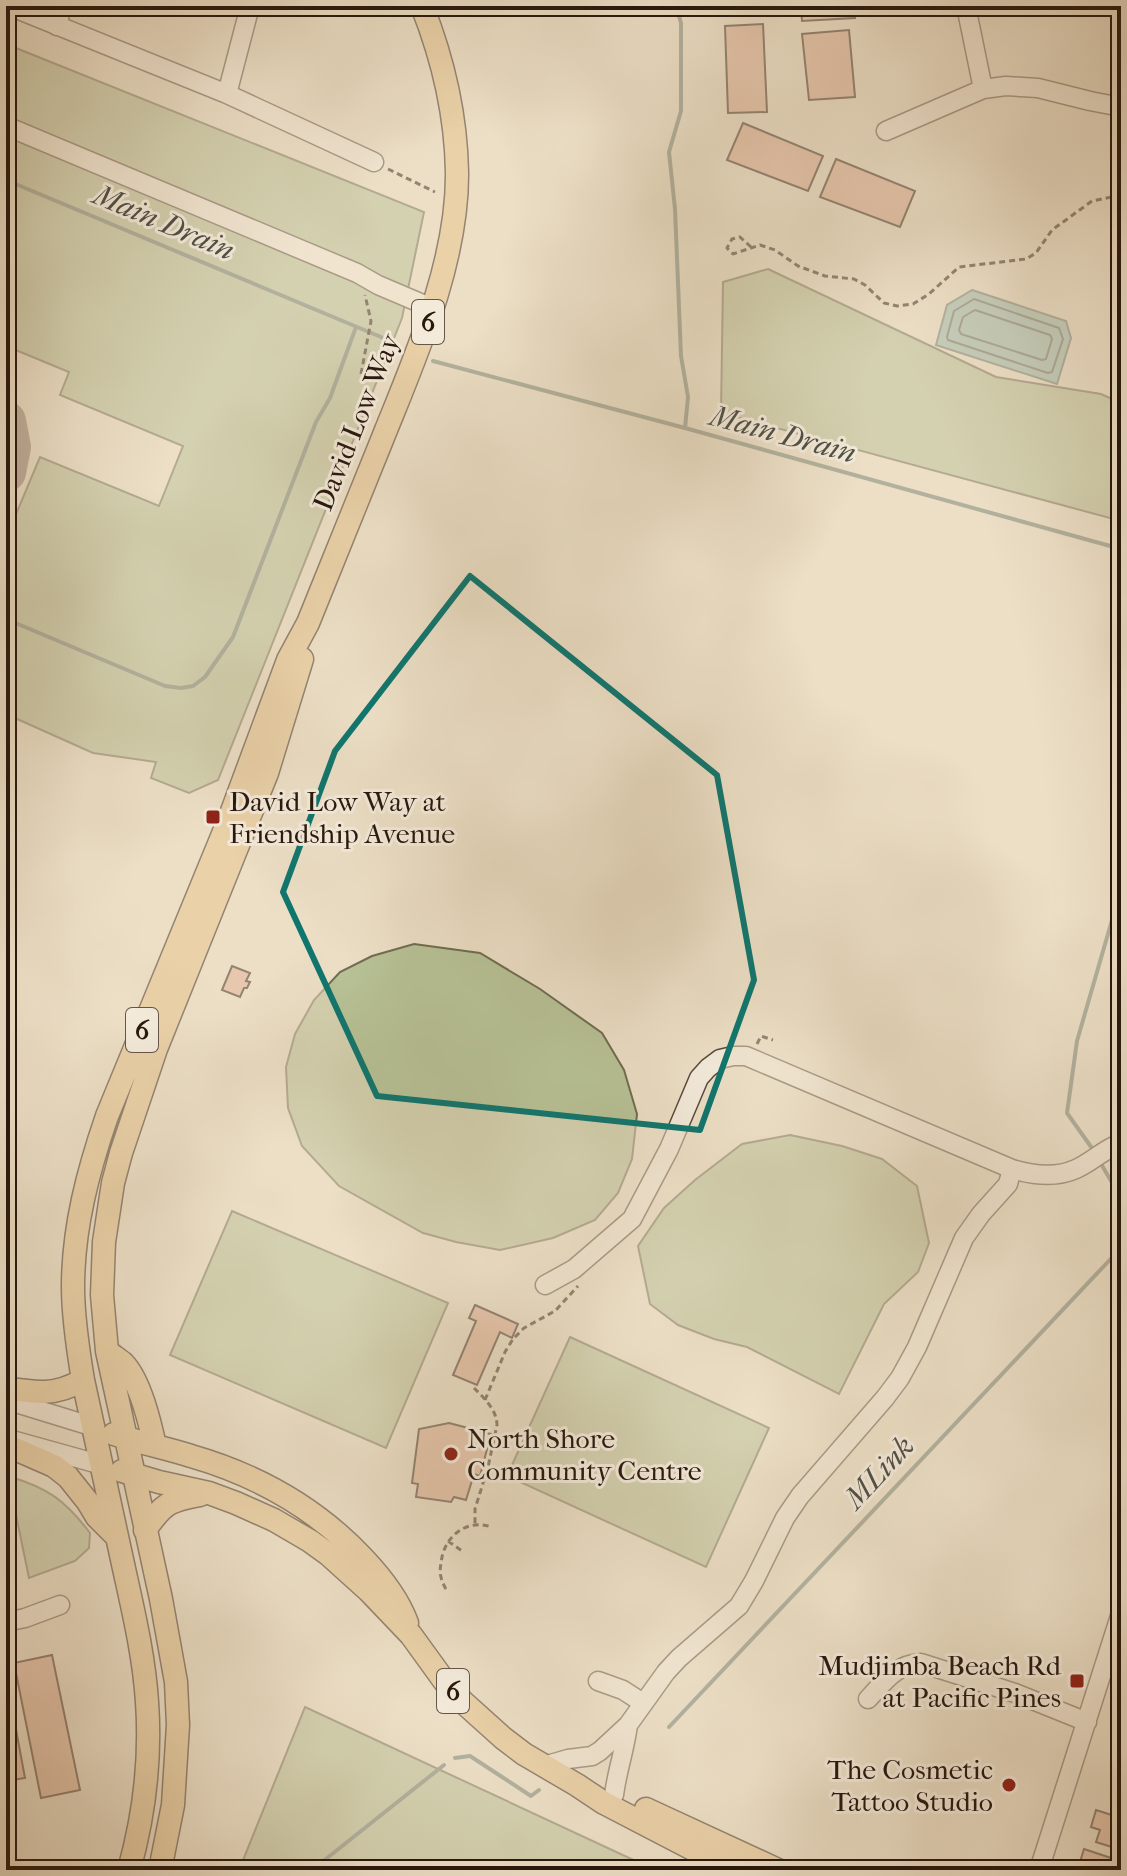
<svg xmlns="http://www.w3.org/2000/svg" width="1127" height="1876" viewBox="0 0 1127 1876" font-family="'IM FELL French Canon',serif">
<rect width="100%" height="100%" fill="#ecdfc6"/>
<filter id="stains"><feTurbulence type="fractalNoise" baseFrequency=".0025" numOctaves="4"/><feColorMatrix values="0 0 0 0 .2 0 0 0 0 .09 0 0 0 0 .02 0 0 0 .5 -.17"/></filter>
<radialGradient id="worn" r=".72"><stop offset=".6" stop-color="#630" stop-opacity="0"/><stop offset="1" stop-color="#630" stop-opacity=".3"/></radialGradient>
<!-- green -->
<path fill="#b7c296" stroke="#706c52" stroke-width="2" d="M 6,44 L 424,212 L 402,318 L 218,780 L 189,793 L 151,778 L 156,762 L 93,753 L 6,714 L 6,538 L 40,457 L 159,506 L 183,446 L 60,395 L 69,372 L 6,346 Z
M 768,269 L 996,377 L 1101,394 L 1121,403 L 1121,521 L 721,413 L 723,282 Z
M 414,944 L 480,953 L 540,989 L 602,1033 L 624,1070 L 637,1114 L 632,1159 L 618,1193 L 595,1220 L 553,1238 L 500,1250 L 456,1242 L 423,1233 L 339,1186 L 302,1146 L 288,1108 L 286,1067 L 295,1034 L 314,1000 L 340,972 L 372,956 Z
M 790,1135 L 842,1146 L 882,1159 L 917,1186 L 929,1243 L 918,1272 L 884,1304 L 839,1394 L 747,1347 L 714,1339 L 678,1325 L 650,1304 L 638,1246 L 664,1208 L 695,1180 L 742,1144 Z
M 232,1211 L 448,1303 L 386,1448 L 170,1355 Z
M 570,1337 L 769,1428 L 706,1567 L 507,1476 Z
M 8,1476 C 48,1488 65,1500 90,1533 L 89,1548 L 75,1561 L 29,1578 Z
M 305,1707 L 655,1870 L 239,1870 Z"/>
<!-- water -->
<path fill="#9abdaf" stroke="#6c7b6e" stroke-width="2" d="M 972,290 L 1066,321 L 1071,338 L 1057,384 L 936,345 L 947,305 Z"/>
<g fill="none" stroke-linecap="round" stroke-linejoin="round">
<!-- shore -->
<path stroke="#616a5e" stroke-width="2" d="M 974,299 L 1059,328 L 1063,339 L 1052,372 L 1048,373 L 948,340 L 947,337 L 954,311 Z
M 975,310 L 1050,335 L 1052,339 L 1046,359 L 1042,360 L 961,334 L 959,330 L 963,317 Z"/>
<!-- stream -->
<path stroke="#6c7b6e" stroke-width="4" d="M 676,6 L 681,23 L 681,111 L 669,152 L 675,209 L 681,356 L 688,397 L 685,428
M 6,180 L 393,342
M 433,361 L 685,428 L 1121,549
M 6,619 L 165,686 L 181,688 L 193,686 L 205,677 L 233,637 L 316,422 L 330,398 L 356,327
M 1094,1151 L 1067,1113 L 1077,1041 L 1121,889
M 1100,1162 L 1121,1198
M 669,1727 L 1121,1248
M 455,1758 L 470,1756 L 531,1796 L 539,1790
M 312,1870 L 444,1765"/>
<!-- taxiway -->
<path stroke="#8a7b6a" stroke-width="40" d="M 6,421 L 11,447 L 6,472"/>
</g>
<!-- building -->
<path fill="#e0ab8f" stroke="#28170d" stroke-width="2" d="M 725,6 L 762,6 L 762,9 L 725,12 Z
M 801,6 L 854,6 L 855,18 L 802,21 Z
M 763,24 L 767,112 L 728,113 L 725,26 Z
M 849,30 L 855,97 L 809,100 L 802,34 Z
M 743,123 L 823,156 L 808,191 L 727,160 Z
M 836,159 L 915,191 L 900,227 L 820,197 Z
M 232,966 L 250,973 L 246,981 L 250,982 L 247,988 L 244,988 L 240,997 L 222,990 Z
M 475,1305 L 518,1324 L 512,1338 L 500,1332 L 477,1385 L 453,1375 L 476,1321 L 469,1318 Z
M 449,1423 L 491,1434 L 480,1476 L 474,1474 L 466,1500 L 454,1497 L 451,1502 L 416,1497 L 418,1484 L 412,1483 L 419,1429 Z
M 52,1655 L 80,1790 L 41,1798 L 14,1663 Z
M 6,1676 L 25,1778 L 6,1781 Z
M 1096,1810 L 1121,1818 L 1121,1850 L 1096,1842 L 1100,1830 L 1091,1827 Z
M 1084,1849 L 1120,1861 L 1117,1870 L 1095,1870 L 1096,1868 L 1080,1862 Z"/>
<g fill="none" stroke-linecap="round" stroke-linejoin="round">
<defs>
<path id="minor" d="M 9,6 L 227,94 L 374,162
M 966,6 L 983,89
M 57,26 L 62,6
M 227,94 L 250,6
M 6,126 L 357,273 L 378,285 L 432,308
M 886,131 L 983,89 L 1006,86 L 1038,88 L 1090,101 L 1121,107
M 545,1285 L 574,1269 L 632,1219 L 669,1149 L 699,1078 L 708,1068 L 720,1059 L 733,1056 L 746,1056 L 1012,1169 C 1032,1175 1056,1178 1076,1169 C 1092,1162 1104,1149 1121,1143
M 6,1400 L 94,1427
M 12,1440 L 102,1465
M 6,1622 L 25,1618 L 60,1605
M 598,1681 L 623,1690 L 643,1703
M 868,1699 C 884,1682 896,1664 921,1663 L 1015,1693 L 1087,1722
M 544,1766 L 568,1759 L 592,1756 L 600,1751 L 628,1725 L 666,1672 L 679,1658 L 739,1606 L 754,1581 L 785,1518 L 800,1496 L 885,1398 L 900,1378 L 917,1347 L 964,1238 L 981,1214 L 1008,1184 L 1012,1169
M 614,1795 C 617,1771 625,1749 628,1725
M 1039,1870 L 1121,1613"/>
<path id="major" d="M 107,1351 C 112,1355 118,1359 123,1363 C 140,1380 150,1423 155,1446
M 6,1388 C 37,1393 55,1396 83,1380
M 114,1434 C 140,1443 166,1448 191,1456 C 257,1475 315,1507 363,1558 C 381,1577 398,1598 407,1623
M 6,1445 L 54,1466 L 68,1477 L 88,1502 L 97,1517 L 117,1537
M 122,1471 L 159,1482 L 209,1493 L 236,1503 L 274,1520 L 310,1541 L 328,1554 L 369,1591 L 411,1635 L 445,1682 L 463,1702 L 503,1738 L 524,1754 L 577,1785 L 604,1803 L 733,1870
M 145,1530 C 164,1503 168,1501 200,1495
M 646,1809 L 778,1870
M 129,1870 C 144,1816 151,1758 147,1702 C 144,1655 133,1610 123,1564 C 110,1503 97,1442 83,1380 C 78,1350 73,1318 73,1287 C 73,1228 88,1171 107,1116 L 228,822 L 288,660 L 308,623 C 334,558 360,494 386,430 C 418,351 458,259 457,172 C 456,115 443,59 422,6
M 160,1870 L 173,1805 L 178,1725 L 176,1682 L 161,1599 L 107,1351 L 102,1295 L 104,1242 L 113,1183 L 121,1153 L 156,1049 L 267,773 L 302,659"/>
</defs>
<!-- minor casing -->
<use href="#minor" stroke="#59493b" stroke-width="21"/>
<!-- major casing -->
<use href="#major" stroke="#28170d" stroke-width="25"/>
<!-- path -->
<path stroke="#28170d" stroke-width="3" stroke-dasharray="6 4" stroke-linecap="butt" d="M 388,169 L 435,192
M 751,247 L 740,237 L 732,239 L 727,248 L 733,254 L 760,245 L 775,250 L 798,266 L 825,276 L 854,279 L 865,285 L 884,303 L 897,306 L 913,304 L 929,294 L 959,267 L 1026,259 L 1036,253 L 1052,230 L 1092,201 L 1121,195
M 361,374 L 371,321 L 365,295
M 757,1044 L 761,1036 L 773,1040
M 474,1388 C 484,1398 497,1410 497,1425 L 488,1467 L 475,1509 L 475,1525
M 485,1400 L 505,1352 L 513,1339 L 524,1328 L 555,1311 L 578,1286
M 448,1541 L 462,1551
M 446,1589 C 445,1588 441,1579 441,1577 C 439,1571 441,1564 442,1557 C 447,1534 468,1519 492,1527"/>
<!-- minor -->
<use href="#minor" stroke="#f3eada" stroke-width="18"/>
<!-- major -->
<use href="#major" stroke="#e6c083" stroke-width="22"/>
</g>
<!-- marked area -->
<path d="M0 0H1127V1876H0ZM 470,576 L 717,775 L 754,980 L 700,1130 L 377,1096 L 283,892 L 335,751 Z" fill="#ecdfc6" fill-opacity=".55" fill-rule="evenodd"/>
<path fill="none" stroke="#0f766e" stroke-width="6" stroke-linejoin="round" d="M 470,576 L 717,775 L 754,980 L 700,1130 L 377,1096 L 283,892 L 335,751 Z"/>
<!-- markers -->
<g fill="#8f2418" stroke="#f3eada" stroke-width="3">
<rect x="205" y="809" width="16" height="16" rx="4"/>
<circle cx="451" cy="1454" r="8"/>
<rect x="1069" y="1673" width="16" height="16" rx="4"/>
<circle cx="1009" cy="1785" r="8"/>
</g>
<g text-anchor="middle" stroke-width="6" stroke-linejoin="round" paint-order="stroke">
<!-- shield labels -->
<g fill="#f3eada" stroke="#65564a" stroke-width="2">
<rect x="412" y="300" width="32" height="44" rx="6"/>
<rect x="126" y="1008" width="32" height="44" rx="6"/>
<rect x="437" y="1669" width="32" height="44" rx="6"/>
</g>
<g font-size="26" font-weight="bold" fill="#28170d">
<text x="428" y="331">6</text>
<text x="142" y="1039">6</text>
<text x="453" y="1700">6</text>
</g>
<!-- street labels -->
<g font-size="28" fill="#28170d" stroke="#f3eada">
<text transform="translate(356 422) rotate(-68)" y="10">David Low Way</text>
</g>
<!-- poi labels -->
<g font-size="28" fill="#28170d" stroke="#f3eada" text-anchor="start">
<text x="229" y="811">David Low Way at<tspan x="229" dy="32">Friendship Avenue</tspan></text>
<text x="467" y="1448">North Shore<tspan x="467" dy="32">Community Centre</tspan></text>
<text x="1061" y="1675" text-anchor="end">Mudjimba Beach Rd<tspan x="1061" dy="32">at Pacific Pines</tspan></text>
<text x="993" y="1779" text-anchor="end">The Cosmetic<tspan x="993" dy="32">Tattoo Studio</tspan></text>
</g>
<!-- water labels -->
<g font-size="30" font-style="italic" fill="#505146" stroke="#f3eada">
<text transform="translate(164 222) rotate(23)" y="10">Main Drain</text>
<text transform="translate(783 434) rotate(15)" y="10">Main Drain</text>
<text transform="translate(879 1472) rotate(-47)" y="10">MLink</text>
</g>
</g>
<!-- margin -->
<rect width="1127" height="1876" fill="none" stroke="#ecdfc6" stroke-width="32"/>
<rect x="8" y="8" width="1111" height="1860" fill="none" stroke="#28170d" stroke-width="4"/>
<rect x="16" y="16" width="1095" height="1844" fill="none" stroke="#28170d" stroke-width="2"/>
<rect width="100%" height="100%" filter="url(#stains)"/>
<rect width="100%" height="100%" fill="url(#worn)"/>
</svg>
